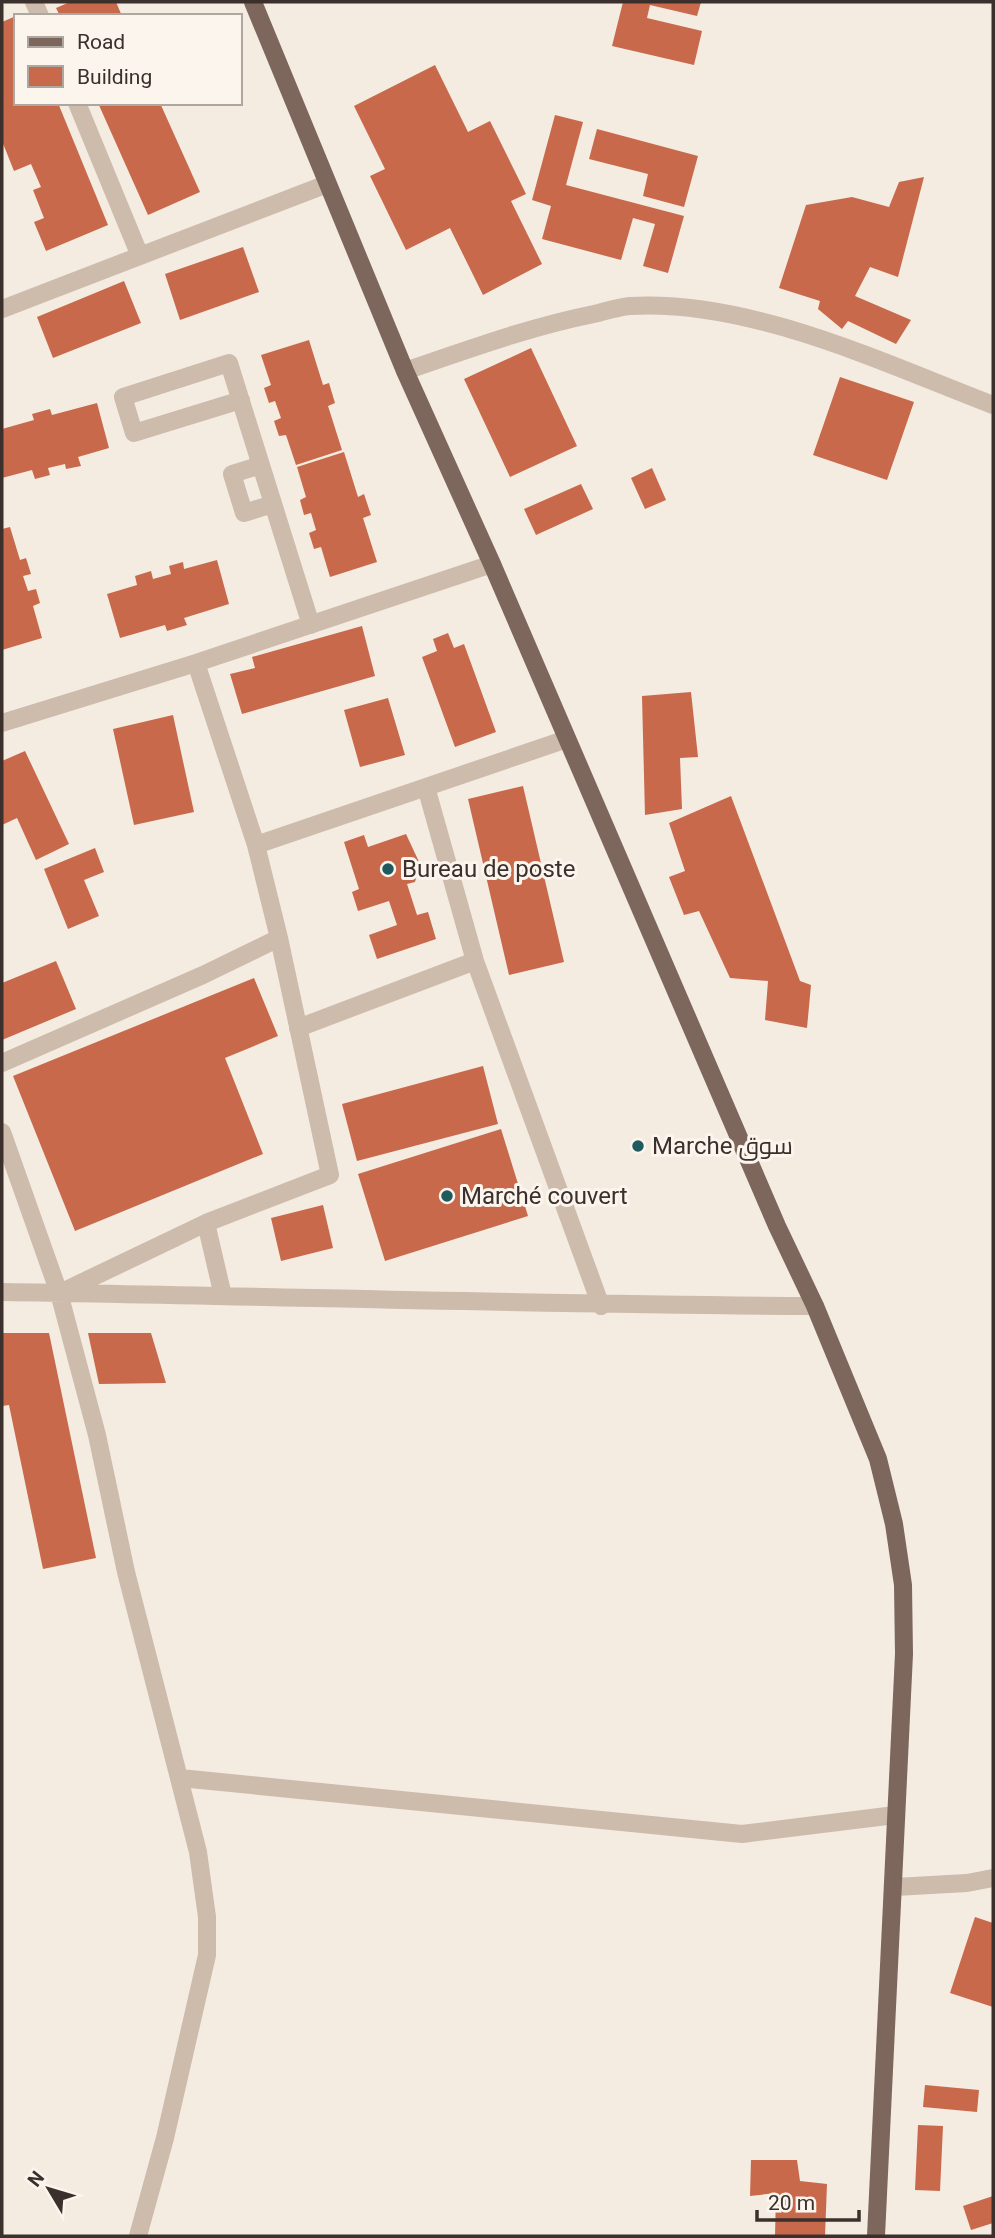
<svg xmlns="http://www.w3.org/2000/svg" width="995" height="2238" viewBox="0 0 995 2238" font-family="Roboto,Cairo,sans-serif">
<rect width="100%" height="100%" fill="#f4ebe1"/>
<!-- building -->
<path fill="#c8694b" d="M 70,2 L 116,2 L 122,16 L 60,16 L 56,8 Z
M 623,2 L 701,2 L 697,16 L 650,5 L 647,18 L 702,31 L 694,65 L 612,46 Z
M 16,16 L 16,103 L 58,103 L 108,225 L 46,251 L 34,222 L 44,218 L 33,190 L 41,187 L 31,164 L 14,171 L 2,141 L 2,22 Z
M 435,65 L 468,132 L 490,121 L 526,194 L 511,201 L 542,264 L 483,295 L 450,228 L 406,250 L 370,176 L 385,169 L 354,106 Z
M 98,103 L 160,103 L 200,192 L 148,215 Z
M 555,115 L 583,122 L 566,185 L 684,216 L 668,273 L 643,266 L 655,224 L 633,218 L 621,260 L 542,239 L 551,206 L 532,200 Z
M 597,129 L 698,156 L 684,207 L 643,196 L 648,174 L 589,159 Z
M 924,177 L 898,277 L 870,267 L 855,296 L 911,320 L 896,344 L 848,321 L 842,329 L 818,309 L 820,301 L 779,288 L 806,205 L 852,197 L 889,207 L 899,182 Z
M 243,247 L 259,292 L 180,320 L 165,274 Z
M 124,281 L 141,323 L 53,358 L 37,317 Z
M 309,340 L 323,385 L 329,383 L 335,403 L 328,406 L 342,450 L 296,465 L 286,435 L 279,436 L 274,421 L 281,418 L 275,401 L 269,403 L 264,388 L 271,385 L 261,355 Z
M 531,348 L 577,446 L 510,477 L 464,379 Z
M 840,377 L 914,402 L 887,480 L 813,455 Z
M 97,403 L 109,448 L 78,457 L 81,466 L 66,469 L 65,464 L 48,468 L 50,475 L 35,479 L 32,470 L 2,478 L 2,429 L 34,420 L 32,414 L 50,409 L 52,415 Z
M 344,452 L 358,497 L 364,494 L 371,515 L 363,518 L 377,562 L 330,577 L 321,547 L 314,549 L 309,533 L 316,530 L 311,513 L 304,515 L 300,500 L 306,497 L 297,467 Z
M 652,468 L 666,500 L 645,509 L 631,478 Z
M 581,484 L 593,509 L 536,535 L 524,509 Z
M 10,527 L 20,560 L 26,558 L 31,574 L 23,576 L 28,591 L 36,589 L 40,603 L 33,606 L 42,638 L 2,650 L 2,529 Z
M 217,560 L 229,604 L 184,618 L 187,625 L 167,631 L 165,625 L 120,638 L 107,594 L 137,585 L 135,576 L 151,571 L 153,579 L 171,574 L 169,566 L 183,562 L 184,569 Z
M 362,626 L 375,676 L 242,714 L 230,674 L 255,668 L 252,657 Z
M 448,633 L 454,648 L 464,644 L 496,732 L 455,747 L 422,657 L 437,651 L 433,639 Z
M 691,692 L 698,757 L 680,758 L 682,809 L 645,815 L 642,696 Z
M 388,698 L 405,755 L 360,767 L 344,710 Z
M 173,715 L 194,812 L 134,825 L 113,729 Z
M 25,751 L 69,844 L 36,860 L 17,818 L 2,825 L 2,761 Z
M 523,786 L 564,962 L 509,975 L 468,799 Z
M 731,796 L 800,981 L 811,985 L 807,1028 L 765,1020 L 768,981 L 730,978 L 699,911 L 684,915 L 669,877 L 685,871 L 669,823 Z
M 406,834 L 420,864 L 415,882 L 407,884 L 417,915 L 428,912 L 436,939 L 377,959 L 369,935 L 397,925 L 389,901 L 358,911 L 352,892 L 359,889 L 344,842 L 364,835 L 368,847 Z
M 95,848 L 104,872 L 84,880 L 99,916 L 68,929 L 44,869 Z
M 56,961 L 76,1009 L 2,1040 L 2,983 Z
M 254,978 L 278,1036 L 225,1058 L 263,1154 L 75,1231 L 13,1076 Z
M 483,1066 L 498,1124 L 357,1161 L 342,1104 Z
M 501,1129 L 528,1216 L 385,1261 L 358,1174 Z
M 323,1205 L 333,1248 L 281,1261 L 271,1218 Z
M 2,1333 L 49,1333 L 96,1558 L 43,1569 L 9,1405 L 2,1406 Z
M 88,1333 L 151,1333 L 166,1383 L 99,1384 Z
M 975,1917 L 993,1923 L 993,2007 L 950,1993 Z
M 925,2085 L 979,2090 L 977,2112 L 923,2107 Z
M 918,2125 L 943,2126 L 940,2191 L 915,2190 Z
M 751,2160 L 797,2160 L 800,2181 L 827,2184 L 825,2236 L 775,2236 L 776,2193 L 750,2196 Z
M 993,2196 L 993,2223 L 971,2230 L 963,2206 Z"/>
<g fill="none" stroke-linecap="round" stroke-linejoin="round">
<!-- minor -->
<path stroke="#cdbbac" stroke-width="18" d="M 34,2 L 40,16
M 77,103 L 140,256
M 2,309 L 327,184
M 405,371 C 467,350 529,327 594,314 C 606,311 618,307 630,306 C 750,299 883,363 993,405
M 241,400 L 134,433 L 123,397 L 229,363 L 311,625
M 261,465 L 232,474 L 244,513 L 273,504
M 196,663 L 256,845 L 279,938 L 330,1175 L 206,1223 L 223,1296
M 2,723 L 196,663 L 492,564
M 426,787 L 475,961 L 601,1306
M 256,845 L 567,739
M 298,1028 L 475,961
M 2,1063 L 203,975 L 279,938
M 2,1132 L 59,1293 L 97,1435 L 126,1572 L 198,1852 L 207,1917 L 207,1955 L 165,2138 L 138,2236
M 64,1291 L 206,1223
M 2,1292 C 273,1296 544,1305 815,1306
M 180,1778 L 742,1834 L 895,1815
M 895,1887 L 967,1883 L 993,1878"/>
<!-- primary -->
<path stroke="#7d675c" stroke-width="18" d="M 253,2 L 405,371 L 492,564 L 777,1226 L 815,1306 L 878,1459 L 894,1524 L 903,1585 L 904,1654 L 876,2236"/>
</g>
<!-- markers -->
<g fill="#1f5a5e" stroke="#fbf5ee" stroke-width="2.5">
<circle cx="388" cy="869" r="7"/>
<circle cx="638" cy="1146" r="7"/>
<circle cx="447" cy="1196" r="7"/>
</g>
<g text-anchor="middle" stroke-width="6" stroke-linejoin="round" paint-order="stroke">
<!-- poi labels -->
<g font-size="24" fill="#3b302b" stroke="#fbf5ee" text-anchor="start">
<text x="402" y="877">Bureau de poste</text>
<text x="652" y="1154">Marche سوق</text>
<text x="461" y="1204">Marché couvert</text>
</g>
</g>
<!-- border -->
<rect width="995" height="2238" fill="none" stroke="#3b302b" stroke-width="7"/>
<!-- legend -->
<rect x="14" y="14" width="228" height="91" fill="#fbf5ee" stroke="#aea6a0" stroke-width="2"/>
<rect x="28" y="37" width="35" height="10" fill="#7d675c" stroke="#aea6a0" stroke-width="2"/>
<text x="77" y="49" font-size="21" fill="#3b302b">Road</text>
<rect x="28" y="66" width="35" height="21" fill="#c8694b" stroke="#aea6a0" stroke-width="2"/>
<text x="77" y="84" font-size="21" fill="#3b302b">Building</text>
<!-- north arrow -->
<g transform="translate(49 2189) rotate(308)" stroke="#fbf5ee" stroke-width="5" paint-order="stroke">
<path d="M0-5L12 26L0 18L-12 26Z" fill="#3b302b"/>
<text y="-10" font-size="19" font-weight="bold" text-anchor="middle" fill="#3b302b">N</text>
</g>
<!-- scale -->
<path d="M757 2210v10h102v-10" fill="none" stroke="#3b302b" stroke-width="3.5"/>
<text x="768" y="2210" font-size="21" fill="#3b302b" stroke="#fbf5ee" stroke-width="5" paint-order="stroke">20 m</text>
</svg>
